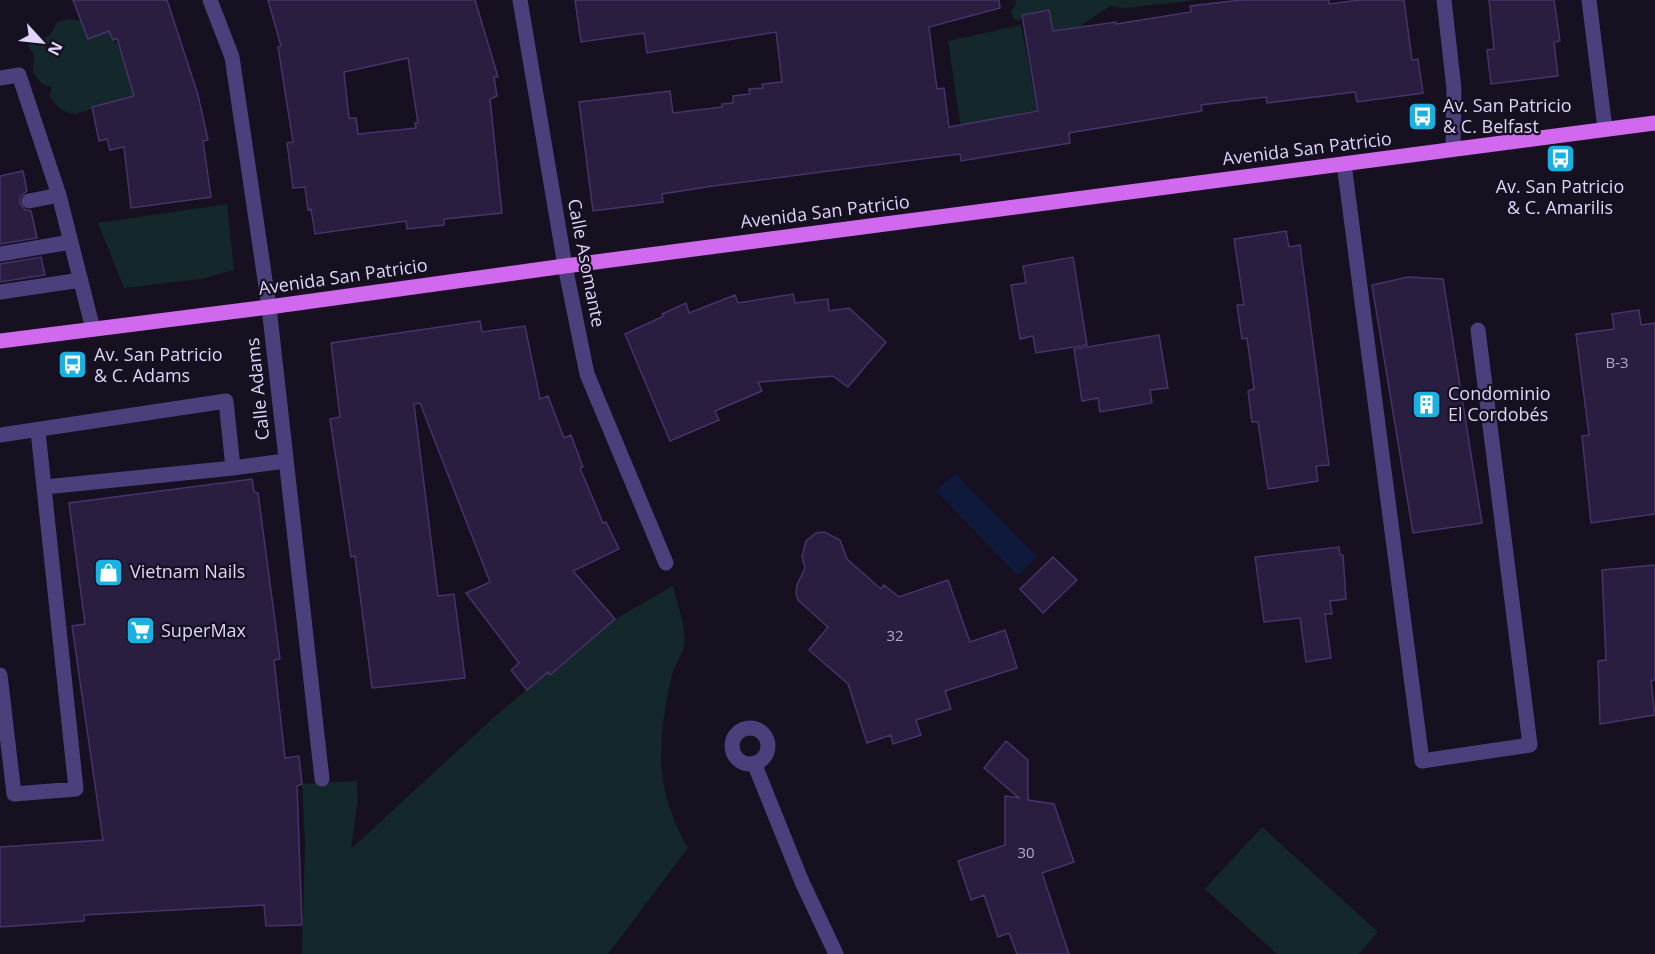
<svg xmlns="http://www.w3.org/2000/svg" width="1655" height="954" viewBox="0 0 1655 954" font-family="'Open Sans',sans-serif">
<rect width="100%" height="100%" fill="#161021"/>
<!-- green -->
<path fill="#14282b" d="M 1015,0 L 1197,0 L 1125,8 L 1110,6 L 1083,24 L 1088,54 L 1056,44 L 1049,10 L 1022,15 L 1019,22 L 1013,18 L 1011,11 L 1016,4 Z
M 68,19 L 81,20 L 88,39 L 109,31 L 120,49 L 136,96 L 75,114 C 62,113 57,106 49,96 L 52,88 L 42,84 L 33,73 L 34,55 L 28,46 L 31,39 L 41,41 L 50,35 L 57,22 Z
M 1021,25 L 1037,110 L 970,123 L 972,150 L 964,150 L 948,41 Z
M 227,204 L 234,270 L 200,279 L 124,288 L 98,223 Z
M 673,586 C 677,603 684,622 685,640 C 685,652 673,666 671,679 C 657,745 654,788 688,848 L 608,954 L 302,954 L 305,844 L 302,784 L 357,781 L 358,798 L 351,849 L 493,718 L 548,672 L 551,675 L 615,619 Z
M 1262,827 L 1378,932 L 1359,954 L 1277,954 L 1205,889 Z"/>
<!-- water -->
<path fill="#0f193c" d="M 955,473 L 1037,557 L 1018,576 L 936,491 Z"/>
<!-- building -->
<path fill="#2a1e40" stroke="#46336a" stroke-width="1.5" fill-rule="evenodd" d="M 73,0 L 167,0 L 198,95 L 208,140 L 203,141 L 211,197 L 131,208 L 124,147 L 110,150 L 107,139 L 99,141 L 92,107 L 134,96 L 117,38 L 113,40 L 109,31 L 88,39 Z
M 268,0 L 475,0 L 498,77 L 494,77 L 497,96 L 490,99 L 502,213 L 444,219 L 444,225 L 407,229 L 406,221 L 315,234 L 311,209 L 308,210 L 305,187 L 293,188 L 287,143 L 293,142 L 278,47 L 281,46 ZM 408,58 L 418,123 L 415,123 L 416,128 L 358,134 L 356,118 L 349,118 L 344,72 Z
M 575,0 L 999,0 L 1000,8 L 929,27 L 937,89 L 944,88 L 949,127 L 1038,111 L 1022,15 L 1049,10 L 1053,31 L 1116,22 L 1116,24 L 1191,12 L 1190,6 L 1241,0 L 1329,0 L 1329,4 L 1360,0 L 1404,0 L 1412,60 L 1418,59 L 1423,93 L 1357,102 L 1355,92 L 1267,103 L 1266,97 L 1201,105 L 1202,111 L 1069,133 L 1070,143 L 961,161 L 960,154 L 713,186 L 662,194 L 663,202 L 593,211 L 579,102 L 670,91 L 673,113 L 722,107 L 722,104 L 733,103 L 733,96 L 750,94 L 749,89 L 763,88 L 762,84 L 782,82 L 776,32 L 647,53 L 644,33 L 581,42 Z
M 1489,0 L 1554,0 L 1560,41 L 1554,42 L 1558,76 L 1491,84 L 1487,50 L 1494,49 Z
M 23,171 L 27,191 L 20,197 L 20,203 L 25,210 L 31,211 L 37,238 L 0,244 L 0,176 Z
M 1286,231 L 1289,247 L 1300,245 L 1329,465 L 1316,466 L 1318,481 L 1268,489 L 1258,422 L 1252,422 L 1248,391 L 1254,389 L 1247,338 L 1242,339 L 1237,305 L 1244,305 L 1234,239 Z
M 41,257 L 45,275 L 0,282 L 0,264 Z
M 1073,257 L 1087,345 L 1036,353 L 1033,336 L 1020,339 L 1011,285 L 1026,283 L 1023,266 Z
M 1408,277 L 1443,279 L 1482,523 L 1413,533 L 1372,285 Z
M 793,294 L 795,303 L 828,299 L 829,311 L 849,308 L 886,342 L 848,387 L 833,376 L 758,382 L 762,391 L 715,411 L 719,420 L 670,441 L 625,334 L 664,316 L 662,314 L 686,303 L 689,313 L 735,295 L 738,303 Z
M 1639,310 L 1641,325 L 1655,323 L 1655,514 L 1591,523 L 1582,436 L 1589,435 L 1576,334 L 1614,329 L 1612,314 Z
M 480,321 L 482,332 L 525,326 L 540,399 L 548,396 L 564,438 L 571,435 L 583,467 L 580,468 L 603,523 L 606,522 L 619,549 L 573,571 L 615,619 L 550,675 L 548,672 L 527,690 L 511,670 L 519,663 L 466,593 L 490,582 L 420,403 L 414,404 L 438,596 L 454,594 L 465,678 L 372,688 L 355,556 L 351,557 L 330,419 L 340,417 L 331,343 Z
M 1159,335 L 1168,388 L 1150,390 L 1152,403 L 1100,412 L 1098,398 L 1082,401 L 1074,349 Z
M 252,479 L 254,492 L 258,493 L 280,659 L 274,660 L 285,758 L 299,756 L 302,784 L 297,786 L 302,925 L 266,926 L 264,905 L 84,915 L 84,921 L 0,927 L 0,847 L 103,840 L 72,626 L 85,624 L 69,503 Z
M 824,532 L 840,540 L 847,559 L 881,589 L 884,585 L 899,597 L 948,580 L 970,642 L 1005,630 L 1017,668 L 945,691 L 951,709 L 916,720 L 921,735 L 893,744 L 891,735 L 867,743 L 848,684 L 809,650 L 828,627 L 798,600 L 796,594 L 797,585 L 805,568 L 802,557 L 806,541 L 816,533 Z
M 1339,547 L 1340,555 L 1343,555 L 1346,599 L 1330,601 L 1332,614 L 1325,614 L 1331,658 L 1306,662 L 1300,618 L 1264,622 L 1255,557 Z
M 1053,557 L 1077,580 L 1043,613 L 1020,589 Z
M 1655,565 L 1655,680 L 1651,681 L 1655,715 L 1600,724 L 1598,661 L 1606,660 L 1602,570 Z
M 1006,741 L 1028,760 L 1028,800 L 1054,804 L 1074,862 L 1042,873 L 1069,954 L 1017,954 L 1009,933 L 998,937 L 984,895 L 971,900 L 958,861 L 1005,845 L 1005,796 L 1019,798 L 984,768 Z"/>
<g fill="none" stroke-linecap="round" stroke-linejoin="round">
<!-- service -->
<path stroke="#4b407b" stroke-width="15" d="M 0,78 L 19,75 L 59,195 L 93,329
M 1344,164 L 1422,761 L 1530,745 L 1478,330
M 29,201 L 59,195
M 0,254 L 71,242
M 0,292 L 81,280
M 0,435 L 226,401 L 233,468 L 45,487
M 233,468 L 285,461
M 0,675 L 14,794 L 76,789 L 38,431"/>
<!-- minor -->
<path stroke="#4b407b" stroke-width="15" d="M 210,0 L 232,57 L 269,307 L 322,779
M 520,0 L 565,266 L 587,374 L 666,563
M 1444,0 L 1454,89 L 1453,149
M 1589,0 L 1605,129
M732 746a18 18 0 1 1 36 0a18 18 0 1 1-36 0Z
M 754,763 L 802,882 L 836,954"/>
<!-- primary -->
<path stroke="#d069ee" stroke-width="15" d="M 0,341 L 269,307 L 565,266 L 1655,123"/>
</g>
<!-- icons -->
<defs>
<symbol id="bus-square" viewBox="-11 -11 22 22"><rect x="-9" y="-9" width="18" height="18" rx="4" fill="#19b1e2" stroke="#161021"/><path d="M-5-6H5V4H4V6H2V4H-2V6H-4V4H-5ZM-3.5-4V0h7V-4ZM-3.5 1.2v1.5H-2V1.2ZM2 1.2v1.5H3.5V1.2Z" fill="#fff"/></symbol>
<symbol id="building-square" viewBox="-11 -11 22 22"><rect x="-9" y="-9" width="18" height="18" rx="4" fill="#19b1e2" stroke="#161021"/><path d="M-4-6H4V6H1V3H-1V6H-4ZM-2.5-4.3h1.7v1.8h-1.7ZM.8-4.3h1.7v1.8H.8ZM-2.5-1h1.7V.8h-1.7ZM.8-1h1.7V.8H.8Z" fill="#fff"/></symbol>
<symbol id="shop-square" viewBox="-11 -11 22 22"><rect x="-9" y="-9" width="18" height="18" rx="4" fill="#19b1e2" stroke="#161021"/><path d="M-5-2.5h2.3a2.7 3.5 0 0 1 5.4 0H5L5.5 6h-11ZM-1.5-2.5h3a1.5 2.3 0 0 0-3 0Z" fill="#fff"/></symbol>
<symbol id="supermarket-square" viewBox="-11 -11 22 22"><rect x="-9" y="-9" width="18" height="18" rx="4" fill="#19b1e2" stroke="#161021"/><path d="M-6-5.5h2.5l.6 2H6L4.5 2H-2.5L-4.4-4H-6ZM-1.5 3.2a1.3 1.3 0 1 0 .1 0ZM3 3.2a1.3 1.3 0 1 0 .1 0Z" fill="#fff"/></symbol>
</defs>
<g fill-rule="evenodd">
<use href="#bus-square" x="1406" y="100" width="33" height="33"/>
<use href="#bus-square" x="1544" y="142" width="33" height="33"/>
<use href="#bus-square" x="56" y="348" width="33" height="33"/>
<use href="#building-square" x="1410" y="388" width="33" height="33"/>
<use href="#shop-square" x="92" y="556" width="33" height="33"/>
<use href="#supermarket-square" x="124" y="614" width="33" height="33"/>
</g>
<g text-anchor="middle" stroke-width="4.5" stroke-linejoin="round" paint-order="stroke">
<!-- number labels -->
<g font-size="15" fill="#b2a7cc">
<text x="1617" y="368">B-3</text>
<text x="895" y="641">32</text>
<text x="1026" y="858">30</text>
</g>
<!-- poi labels -->
<g font-size="18" fill="#dfd5fa" stroke="#161021" text-anchor="start">
<text x="1443" y="112">Av. San Patricio<tspan x="1443" dy="21">&amp; C. Belfast</tspan></text>
<text x="1560" y="193" text-anchor="middle">Av. San Patricio<tspan x="1560" dy="21">&amp; C. Amarilis</tspan></text>
<text x="94" y="361">Av. San Patricio<tspan x="94" dy="21">&amp; C. Adams</tspan></text>
<text x="1448" y="400">Condominio<tspan x="1448" dy="21">El Cordobés</tspan></text>
<text x="130" y="578">Vietnam Nails</text>
<text x="161" y="637">SuperMax</text>
</g>
<!-- street labels -->
<g font-size="18" fill="#dfd5fa" stroke="#161021">
<text transform="translate(1307 149) rotate(-7)" y="6">Avenida San Patricio</text>
<text transform="translate(825 212) rotate(-7)" y="6">Avenida San Patricio</text>
<text transform="translate(586 263) rotate(79)" y="6">Calle Asomante</text>
<text transform="translate(343 277) rotate(-8)" y="6">Avenida San Patricio</text>
<text transform="translate(258 389) rotate(-96)" y="6">Calle Adams</text>
</g>
</g>
<!-- north arrow -->
<g transform="translate(42 42) rotate(117)" stroke="#161021" stroke-width="4.5" paint-order="stroke">
<path d="M0-4.5L10 22L0 15L-10 22Z" fill="#dfd5fa"/>
<text y="-9" font-size="16" font-weight="bold" text-anchor="middle" fill="#dfd5fa">N</text>
</g>
</svg>
